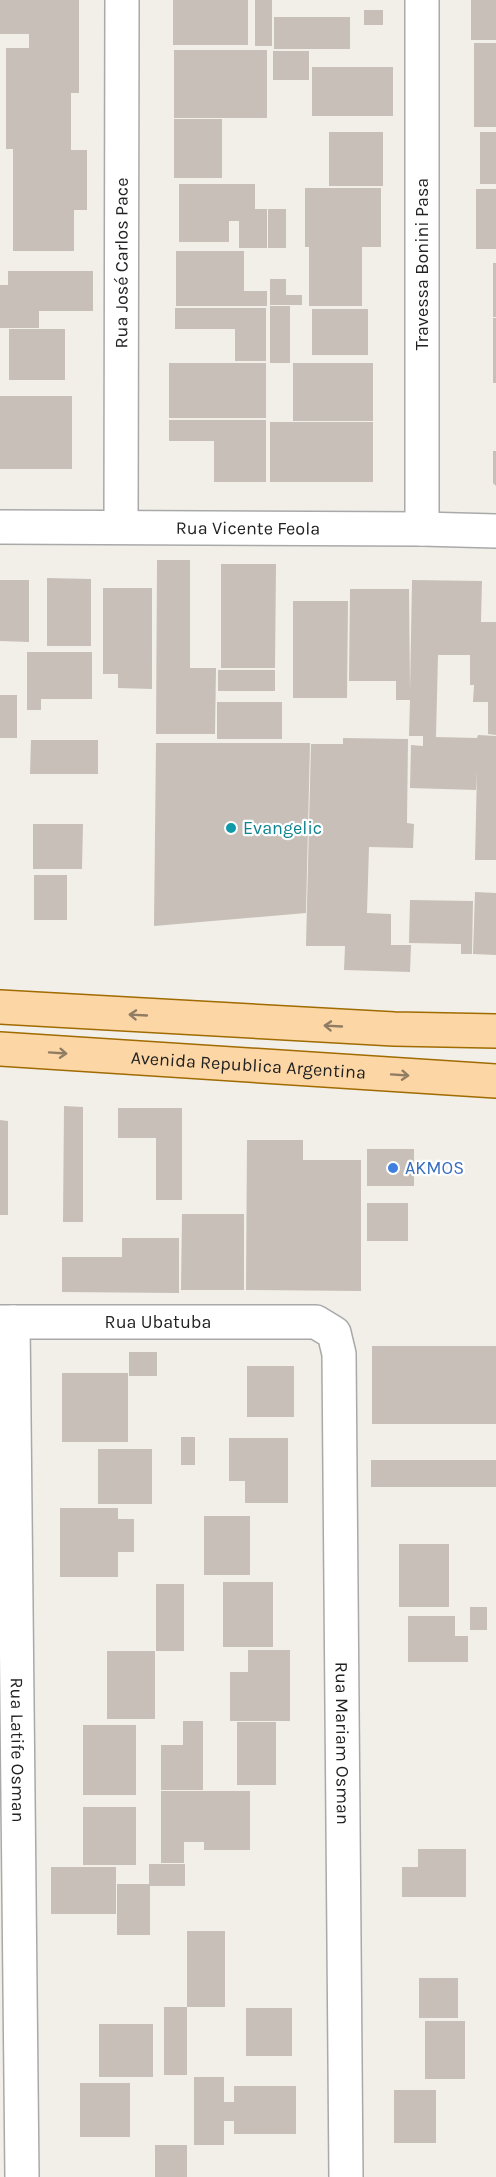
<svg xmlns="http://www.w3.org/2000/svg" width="496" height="2177" viewBox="0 0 496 2177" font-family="Karla,sans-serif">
<rect width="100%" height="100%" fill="#f2efe9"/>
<!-- building -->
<path fill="#c7bfb8" d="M 0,0 L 79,0 L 79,93 L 71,93 L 71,150 L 87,150 L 87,210 L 74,210 L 74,251 L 13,251 L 13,149 L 6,149 L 6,48 L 29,48 L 29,34 L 0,34 Z
M 173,0 L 248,0 L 248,45 L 173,45 Z
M 255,0 L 272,0 L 272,46 L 255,46 Z
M 471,0 L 496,0 L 496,40 L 471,40 Z
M 364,10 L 383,10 L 383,25 L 364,25 Z
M 274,17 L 350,17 L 350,49 L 274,49 Z
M 474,43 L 496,43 L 496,127 L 474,127 Z
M 174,50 L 267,50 L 267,118 L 174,118 Z
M 273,51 L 309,51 L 309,80 L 273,80 Z
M 312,67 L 393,67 L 393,116 L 312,116 Z
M 174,119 L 222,119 L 222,178 L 174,178 Z
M 329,132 L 383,132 L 383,186 L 329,186 Z
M 480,132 L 496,132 L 496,184 L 480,184 Z
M 179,184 L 255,184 L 255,209 L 267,209 L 267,248 L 239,248 L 239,221 L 229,221 L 229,242 L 179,242 Z
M 305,188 L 381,188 L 381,247 L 362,247 L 362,306 L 309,306 L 309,247 L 305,247 Z
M 476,189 L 496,189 L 496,249 L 476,249 Z
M 268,209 L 286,209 L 286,248 L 268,248 Z
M 176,251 L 244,251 L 244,291 L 267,291 L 267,306 L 176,306 Z
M 493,263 L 496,263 L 496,317 L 493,317 Z
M 8,271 L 93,271 L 93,311 L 39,311 L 39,328 L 0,328 L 0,285 L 8,285 Z
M 270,279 L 286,279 L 286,295 L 302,295 L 302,305 L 270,305 Z
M 270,306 L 290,306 L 290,363 L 270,363 Z
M 175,308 L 266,308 L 266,361 L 235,361 L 235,329 L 175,329 Z
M 312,309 L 368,309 L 368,355 L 312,355 Z
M 493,318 L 496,318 L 496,383 L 493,383 Z
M 9,329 L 65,329 L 65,380 L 9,380 Z
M 169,363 L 266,363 L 266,418 L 169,418 Z
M 293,363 L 373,363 L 373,421 L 293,421 Z
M 0,396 L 72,396 L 72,469 L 0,469 Z
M 169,420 L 266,420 L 266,482 L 214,482 L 214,441 L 169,441 Z
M 270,422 L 373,422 L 373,482 L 270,482 Z
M 493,451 L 496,451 L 496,486 L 493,483 Z
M 157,560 L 190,560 L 190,668 L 216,668 L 215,734 L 156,734 Z
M 221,564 L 276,564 L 275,668 L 221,668 Z
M 47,578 L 91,579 L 91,646 L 47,646 Z
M 0,580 L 29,580 L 29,642 L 0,641 Z
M 412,580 L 482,581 L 481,622 L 496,622 L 496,735 L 488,734 L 488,702 L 473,702 L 474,685 L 470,685 L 470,655 L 438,655 L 436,737 L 477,738 L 478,735 L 496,736 L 496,860 L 475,860 L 477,770 L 476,790 L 410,788 L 411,745 L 423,746 L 423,736 L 409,736 L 410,700 L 396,700 L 396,681 L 349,681 L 350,589 L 409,589 L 410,692 Z
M 103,588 L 152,588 L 152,689 L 118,688 L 118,674 L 103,674 Z
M 293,601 L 348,601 L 347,698 L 293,698 Z
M 27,652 L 92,652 L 92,699 L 41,699 L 41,710 L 27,710 Z
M 218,670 L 275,670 L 275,691 L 218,691 Z
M 0,695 L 17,695 L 17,738 L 0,738 Z
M 217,702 L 282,702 L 282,739 L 217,739 Z
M 343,738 L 408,739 L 407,823 L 414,824 L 413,848 L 369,847 L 367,913 L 391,914 L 391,945 L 411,945 L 410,972 L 344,970 L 345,946 L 306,946 L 311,744 L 343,744 Z
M 31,740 L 98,740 L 98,774 L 30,774 Z
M 156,743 L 310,743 L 306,913 L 154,926 Z
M 33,824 L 83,824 L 82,869 L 33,869 Z
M 34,875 L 67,875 L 67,920 L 34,920 Z
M 475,892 L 496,893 L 496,955 L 473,954 Z
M 410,900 L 473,901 L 472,954 L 461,954 L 461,944 L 409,943 Z
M 64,1106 L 83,1107 L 83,1222 L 63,1222 Z
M 118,1108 L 182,1108 L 182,1200 L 156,1200 L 156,1138 L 118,1138 Z
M 0,1120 L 8,1121 L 8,1215 L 0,1215 Z
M 247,1140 L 303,1140 L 303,1160 L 361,1160 L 361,1291 L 246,1290 Z
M 367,1149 L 414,1149 L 414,1186 L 367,1186 Z
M 367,1203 L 408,1203 L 408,1241 L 367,1241 Z
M 182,1214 L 244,1214 L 244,1290 L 181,1290 Z
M 122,1238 L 179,1238 L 179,1293 L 62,1292 L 62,1257 L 122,1257 Z
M 372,1346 L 496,1346 L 496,1424 L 372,1424 Z
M 129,1352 L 157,1352 L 157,1376 L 129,1376 Z
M 247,1366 L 294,1366 L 294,1417 L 247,1417 Z
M 62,1373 L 128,1373 L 128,1442 L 62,1442 Z
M 181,1437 L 195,1437 L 195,1465 L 181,1465 Z
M 229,1438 L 288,1438 L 288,1503 L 245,1503 L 245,1481 L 229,1481 Z
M 98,1449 L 152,1449 L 152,1504 L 98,1504 Z
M 371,1460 L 496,1460 L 496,1487 L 371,1487 Z
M 60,1508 L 118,1508 L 118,1519 L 134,1519 L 134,1552 L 118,1552 L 118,1577 L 60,1577 Z
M 204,1516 L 250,1516 L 250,1575 L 204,1575 Z
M 399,1544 L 449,1544 L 449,1607 L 399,1607 Z
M 223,1582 L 273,1582 L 273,1647 L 223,1647 Z
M 156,1584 L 184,1584 L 184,1651 L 156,1651 Z
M 470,1607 L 487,1607 L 487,1630 L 470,1630 Z
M 408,1616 L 455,1616 L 455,1636 L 468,1636 L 468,1662 L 408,1662 Z
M 248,1650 L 290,1650 L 290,1721 L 230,1721 L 230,1672 L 248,1672 Z
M 107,1651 L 155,1651 L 155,1719 L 107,1719 Z
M 183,1721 L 203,1721 L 203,1790 L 161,1790 L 161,1745 L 183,1745 Z
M 237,1722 L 276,1722 L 276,1785 L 237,1785 Z
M 83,1725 L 136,1725 L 136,1795 L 83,1795 Z
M 161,1791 L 250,1791 L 250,1850 L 204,1850 L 204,1842 L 184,1842 L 184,1863 L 161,1863 Z
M 83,1807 L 136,1807 L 136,1865 L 83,1865 Z
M 418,1849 L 466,1849 L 466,1897 L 402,1897 L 402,1867 L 418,1867 Z
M 149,1864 L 185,1864 L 185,1886 L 150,1886 L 150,1935 L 117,1935 L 117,1884 L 149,1884 Z
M 51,1867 L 116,1867 L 116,1914 L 51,1914 Z
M 187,1931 L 225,1931 L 225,2007 L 187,2007 Z
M 419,1978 L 458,1978 L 458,2018 L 419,2018 Z
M 164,2007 L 187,2007 L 187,2075 L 164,2075 Z
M 246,2008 L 292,2008 L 292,2056 L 246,2056 Z
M 425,2021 L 465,2021 L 465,2079 L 425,2079 Z
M 99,2024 L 153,2024 L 153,2077 L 99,2077 Z
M 194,2077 L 224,2077 L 224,2102 L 234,2102 L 234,2086 L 296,2086 L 296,2134 L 234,2134 L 234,2121 L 224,2121 L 224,2145 L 194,2145 Z
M 80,2083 L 130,2083 L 130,2137 L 80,2137 Z
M 394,2090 L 436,2090 L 436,2143 L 394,2143 Z
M 155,2145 L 187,2145 L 187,2177 L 155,2177 Z"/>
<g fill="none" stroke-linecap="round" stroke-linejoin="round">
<defs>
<g id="minor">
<path d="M 422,0 L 422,529"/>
<path id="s1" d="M 0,527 L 422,529 L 496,531"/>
<path id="s2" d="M 121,527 L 122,0"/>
<path id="s3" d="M 0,1322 L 316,1322 L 334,1333 L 339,1354 L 346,2177"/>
<path id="s4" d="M 13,1322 L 22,2177"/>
</g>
<g id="major">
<path d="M 0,1007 L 394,1029 L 496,1031"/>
<path id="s5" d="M 0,1049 L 496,1081"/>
</g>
</defs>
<!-- minor casing -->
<use href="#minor" stroke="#a9a9a9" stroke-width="36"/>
<!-- major casing -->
<use href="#major" stroke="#a06b00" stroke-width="36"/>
<!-- minor -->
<use href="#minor" stroke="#fff" stroke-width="33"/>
<!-- major -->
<use href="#major" stroke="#fcd6a4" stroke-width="33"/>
</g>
<!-- one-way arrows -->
<defs><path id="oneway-shaft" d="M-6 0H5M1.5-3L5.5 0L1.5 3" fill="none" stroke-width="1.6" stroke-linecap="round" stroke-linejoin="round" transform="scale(1.5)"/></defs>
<g stroke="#8f7c63">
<use href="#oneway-shaft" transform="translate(138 1015) rotate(-177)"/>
<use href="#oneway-shaft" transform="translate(333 1026) rotate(-177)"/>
<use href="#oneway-shaft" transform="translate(58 1053) rotate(4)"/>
<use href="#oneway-shaft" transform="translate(400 1075) rotate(4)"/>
</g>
<!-- markers -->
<circle fill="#0f9aa8" stroke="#fff" stroke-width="2" cx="231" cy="828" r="6"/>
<circle fill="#3f7fe0" stroke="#fff" stroke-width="2" cx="393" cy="1168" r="6"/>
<g text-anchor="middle" stroke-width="4.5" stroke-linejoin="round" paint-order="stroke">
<!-- street labels -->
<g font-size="18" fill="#222" stroke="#fff">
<text dy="6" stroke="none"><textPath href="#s2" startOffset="264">Rua José Carlos Pace</textPath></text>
<text transform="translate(422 264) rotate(-90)" y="6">Travessa Bonini Pasa</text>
<text dy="6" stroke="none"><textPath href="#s1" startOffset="248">Rua Vicente Feola</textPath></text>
<text dy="6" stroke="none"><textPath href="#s5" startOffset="249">Avenida Republica Argentina</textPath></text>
<text dy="6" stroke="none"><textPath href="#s3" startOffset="158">Rua Ubatuba</textPath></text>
<text dy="6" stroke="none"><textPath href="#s3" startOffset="748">Rua Mariam Osman</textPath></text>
<text dy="6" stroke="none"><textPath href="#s4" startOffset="428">Rua Latife Osman</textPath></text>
</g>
<!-- culture labels -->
<g font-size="18" fill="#0d838f" stroke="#fff" text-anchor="start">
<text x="243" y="834">Evangelic</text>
</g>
<!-- shop labels -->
<g font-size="18" fill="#366cbe" stroke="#fff" text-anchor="start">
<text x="405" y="1174">AKMOS</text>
</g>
</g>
</svg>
